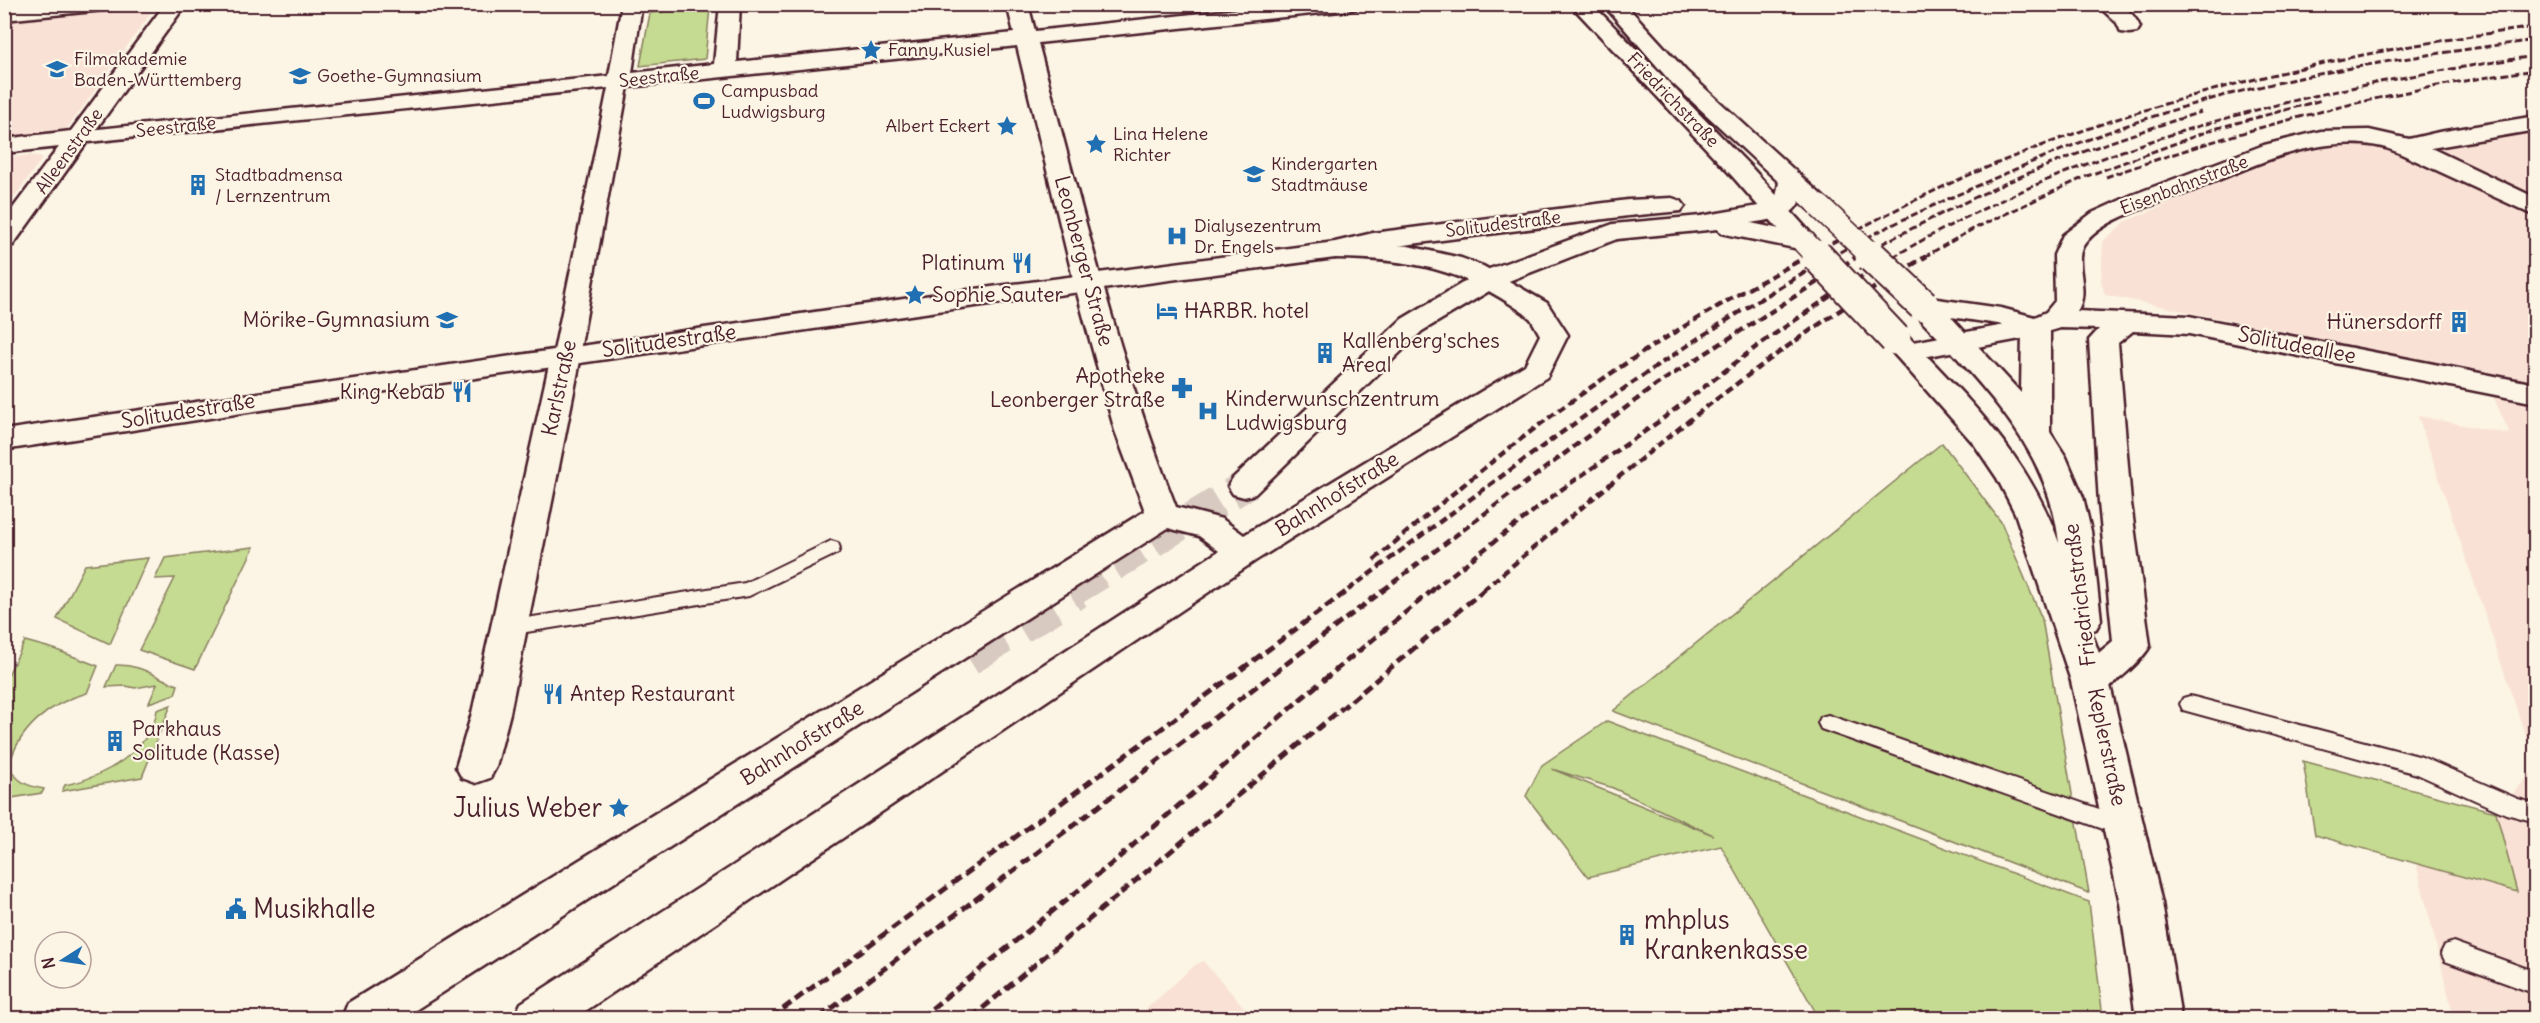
<svg xmlns="http://www.w3.org/2000/svg" width="2540" height="1023" viewBox="0 0 2540 1023" font-family="Delius,sans-serif">
<rect width="100%" height="100%" fill="#fcf5e5"/>
<filter id="ink" filterUnits="userSpaceOnUse"><feTurbulence type="fractalNoise" baseFrequency=".0167" numOctaves="2"/><feDisplacementMap in="SourceGraphic" scale="12" xChannelSelector="R" yChannelSelector="G"/><feConvolveMatrix kernelMatrix="1 2 1 2 8 2 1 2 1" color-interpolation-filters="sRGB"/></filter>
<g filter="url(#ink)">
<!-- built -->
<path fill="#f9e2d5" d="M 5,5 L 157,5 L 64,133 L 5,139 Z
M 2535,131 L 2535,764 L 2418,416 L 2510,434 L 2482,372 L 2105,295 L 2101,281 L 2103,241 L 2126,221 L 2284,156 L 2345,143 L 2375,146 L 2412,156 L 2489,138 Z
M 30,155 L 41,157 L 42,159 L 5,210 L 5,158 Z
M 2535,769 L 2535,1018 L 2454,1018 L 2416,863 L 2516,891 L 2496,812 Z
M 1203,961 L 1254,1018 L 1136,1018 L 1195,965 Z"/>
<!-- green -->
<path fill="#c5db91" stroke="#887d5e" stroke-width="1.5" fill-rule="evenodd" d="M 710,7 L 705,59 L 640,66 L 650,13 Z
M 1942,443 L 2001,522 L 2042,619 L 2089,893 L 1613,711 Z
M 254,547 L 195,669 L 139,650 L 175,578 L 155,579 L 165,558 Z
M 148,558 L 110,644 L 57,619 L 85,565 Z
M 25,641 L 54,649 L 98,666 L 87,693 C 50,703 18,729 9,766 C 17,782 27,786 44,789 L 42,793 L 5,799 L 5,681 Z
M 116,665 C 141,664 156,678 178,685 L 175,694 L 149,703 L 157,684 L 135,688 L 126,686 L 106,687 Z
M 171,705 L 142,777 L 62,791 L 65,785 C 102,778 151,751 157,710 Z
M 1607,721 L 2089,902 L 2103,1018 L 1819,1018 L 1721,846 L 1588,877 L 1526,796 L 1542,765 ZM 1552,769 L 1613,788 L 1713,835 Z
M 2303,761 L 2496,812 L 2517,892 L 2315,835 Z"/>
<g fill="none" stroke-linecap="round" stroke-linejoin="round">
<!-- tertiary-tunnel-far1 -->
<path stroke="#d8cac0" stroke-width="31" stroke-dasharray="31 15" stroke-linecap="butt" d="M 1074,590 L 1244,486"/>
<!-- tertiary-tunnel -->
<path stroke="#d8cac0" stroke-width="40" stroke-dasharray="40 20" stroke-linecap="butt" d="M 967,656 L 1076,589"/>
<defs>
<path id="service" d="M 831,541 L 838,543 L 840,548 L 838,553 L 749,596 L 508,635 L 501,633 L 498,628 L 501,623 L 508,621 L 745,583 Z
M 2190,696 L 2422,757 L 2518,799 L 2536,804 L 2536,822 L 2506,814 L 2417,774 L 2183,710 L 2180,704 L 2183,698 Z
M 1828,715 L 2131,820 L 2134,827 L 2131,834 L 2123,836 L 1821,729 L 1818,723 L 1821,717 Z
M 2453,942 L 2536,972 L 2536,994 L 2445,961 L 2441,953 L 2445,945 Z"/>
<path id="pedestrian" d="M 55,4 L 123,4 L 114,9 L 4,20 L 4,10 Z
M 619,75 L 626,77 L 629,81 L 579,356 L 575,361 L 566,364 L 557,361 L 553,356 L 608,88 L 79,143 L 72,141 L 69,137 L 72,133 L 79,131 Z"/>
<path id="minor" d="M 165,4 L 186,4 L 13,245 L 4,247 L 4,220 L 59,147 L 4,153 L 4,139 L 71,131 Z
M 622,4 L 642,4 L 632,73 L 714,64 L 720,4 L 740,4 L 737,62 L 1014,33 L 1007,4 L 1028,4 L 1035,31 L 1286,4 L 1360,4 L 1357,8 L 1350,10 L 1038,43 C 1080,199 1117,357 1176,507 L 1222,519 L 1244,535 L 1525,365 L 1540,335 L 1531,319 L 1524,313 C 1460,268 1412,259 1335,258 L 1326,256 L 1322,250 L 1326,244 L 1360,242 L 1408,246 L 1461,258 L 1483,266 L 1547,303 L 1568,335 L 1547,377 L 1255,561 L 575,1018 L 514,1018 L 521,1003 L 1219,551 L 1199,536 L 1168,528 L 403,1018 L 342,1018 L 348,1003 L 1145,511 L 1115,431 L 1074,282 L 1017,46 L 619,88 L 611,86 L 608,81 Z
M 2096,4 C 2118,4 2130,5 2140,27 L 2137,32 L 2129,33 L 2121,32 L 2117,23 Z
M 2536,116 L 2536,130 L 2431,148 L 2536,198 L 2536,216 L 2397,152 C 2373,142 2347,142 2321,146 C 2276,153 2234,174 2192,191 C 2161,203 2108,215 2086,242 C 2070,260 2092,289 2077,311 L 2189,316 L 2536,384 L 2536,403 L 2189,334 L 2133,331 L 2118,343 L 2131,503 L 2150,646 C 2143,659 2107,694 2091,695 C 2087,695 2081,693 2077,691 L 2071,681 L 2077,671 L 2113,641 L 2099,503 L 2089,340 L 2099,329 L 2060,328 L 2026,338 L 1907,360 L 1897,357 L 1892,351 L 1897,345 L 2026,321 L 2046,312 L 2055,301 L 2054,255 L 2063,235 L 2092,213 L 2132,195 L 2264,145 L 2321,131 L 2369,130 L 2409,139 L 2439,132 Z
M 566,347 L 576,350 L 581,356 L 510,713 L 496,767 L 490,778 L 476,783 L 462,778 L 456,767 L 472,713 L 551,356 L 556,350 Z"/>
<path id="tertiary" d="M 1791,173 L 1800,175 L 1803,180 C 1803,218 1781,218 1751,223 L 1813,236 L 1817,242 L 1813,248 L 1804,250 L 1730,235 L 1721,233 L 1718,229 L 1617,239 L 1501,284 L 1422,331 L 1255,494 L 1244,497 L 1233,494 L 1228,486 L 1233,478 L 1402,319 L 1481,272 L 1613,224 L 1701,216 L 1770,204 C 1780,197 1776,184 1782,175 Z
M 1672,198 L 1681,201 L 1685,206 L 1681,211 L 1628,216 L 1373,249 L 1335,258 L 938,311 L 352,396 L 4,450 L 4,430 L 938,294 L 1335,242 L 1373,233 L 1628,200 Z"/>
<path id="secondary" d="M 1570,4 L 1592,4 L 1751,167 L 1813,236 L 1817,242 L 1813,248 L 1804,250 L 1795,248 L 1733,177 Z
M 1603,4 L 1625,4 L 1686,71 L 1829,202 L 1833,207 L 1829,212 L 1820,215 L 1811,212 L 1670,81 Z
M 1923,297 L 2001,308 L 2046,320 L 2050,326 L 2050,432 L 2066,457 L 2083,497 L 2091,531 L 2101,620 L 2096,629 L 2091,631 L 2109,681 L 2162,903 L 2181,1018 L 2136,1018 L 2120,903 L 2071,681 L 2015,513 L 1997,478 L 1974,444 L 1881,339 L 1885,333 L 1895,330 L 1905,333 C 1968,400 2028,454 2059,543 C 2050,463 2005,411 1953,353 C 1939,337 1921,323 1909,305 L 1913,299 ZM 1951,317 L 1998,324 L 2022,331 L 2021,393 Z"/>
</defs>
<!-- service casing -->
<use href="#service" stroke="#4a1f2b" stroke-width="4"/>
<!-- pedestrian casing -->
<use href="#pedestrian" stroke="#4a1f2b" stroke-width="5"/>
<!-- minor casing -->
<use href="#minor" stroke="#4a1f2b" stroke-width="5"/>
<!-- tertiary casing -->
<use href="#tertiary" stroke="#4a1f2b" stroke-width="5"/>
<!-- secondary casing -->
<use href="#secondary" stroke="#4a1f2b" stroke-width="5"/>
<!-- service -->
<use href="#service" fill="#fcf5e5" fill-rule="evenodd"/>
<!-- pedestrian -->
<use href="#pedestrian" fill="#fcf5e5" fill-rule="evenodd"/>
<!-- minor -->
<use href="#minor" fill="#fcf5e5" fill-rule="evenodd"/>
<!-- tertiary -->
<use href="#tertiary" fill="#fcf5e5" fill-rule="evenodd"/>
<!-- secondary -->
<use href="#secondary" fill="#fcf5e5" fill-rule="evenodd"/>
<!-- rail-far2 -->
<path stroke="#4a1f2b" stroke-width="3" stroke-dasharray="7 3" stroke-linecap="butt" d="M 2106,177 C 2247,127 2388,90 2536,70
M 1805,257 C 1859,229 1912,200 1967,176 C 2149,97 2341,52 2536,27
M 1831,257 C 1878,230 1928,208 1977,186 C 2055,151 2133,120 2215,98 C 2320,70 2428,54 2536,40
M 1856,257 C 1917,226 1978,194 2041,168 C 2094,147 2147,129 2201,112
M 1893,257 C 2092,140 2309,88 2536,56
M 1924,257 L 1973,229 L 2087,176 L 2214,129 L 2322,100"/>
<!-- rail-far1 -->
<path stroke="#4a1f2b" stroke-width="4.5" stroke-dasharray="8 4.5" stroke-linecap="butt" d="M 1374,560 C 1440,504 1506,448 1576,398 C 1649,345 1728,299 1808,256
M 1348,590 C 1506,473 1662,353 1833,256
M 1383,590 L 1656,385 L 1858,256
M 1432,590 L 1558,492 L 1661,420 L 1760,344 L 1832,295 L 1895,256
M 1483,590 C 1625,472 1766,349 1927,256"/>
<!-- rail -->
<path stroke="#4a1f2b" stroke-width="5" stroke-dasharray="10 5" stroke-linecap="butt" d="M 771,1018 L 1350,589
M 819,1018 L 1385,589
M 920,1018 L 1116,860 L 1303,697 L 1434,589
M 971,1018 L 1485,589"/>
<defs>
<path id="secondary-bridge-far1" d="M 1820,207 L 1873,257
M 1804,242 L 1818,257"/>
<path id="secondary-bridge" d="M 1817,256 L 1895,339
M 1871,256 L 1923,305"/>
</defs>
<!-- secondary-bridge-far1 casing -->
<use href="#secondary-bridge-far1" stroke="#4a1f2b" stroke-width="26" stroke-linecap="butt"/>
<!-- secondary-bridge casing -->
<use href="#secondary-bridge" stroke="#4a1f2b" stroke-width="35" stroke-linecap="butt"/>
<!-- secondary-bridge-far1 -->
<use href="#secondary-bridge-far1" stroke="#fcf5e5" stroke-width="23"/>
<!-- secondary-bridge -->
<use href="#secondary-bridge" stroke="#fcf5e5" stroke-width="31"/>
</g>
</g>
<!-- icons -->
<defs>
<symbol id="sight-bare" viewBox="-9 -9 18 18"><path d="M0-6L1.8-2.2L6-1.7L2.9 1.2L3.7 5.4L0 3.3L-3.7 5.4L-2.9 1.2L-6-1.7L-1.8-2.2Z" fill="#1f6fb2" stroke="#fcf5e5" stroke-width="2.5" paint-order="stroke"/></symbol>
<symbol id="university-bare" viewBox="-9 -9 18 18"><path d="M0-5L7-2L0 1L-7-2ZM-4 1L0 2.5L4 1V4Q0 6-4 4Z" fill="#1f6fb2" stroke="#fcf5e5" stroke-width="2.5" paint-order="stroke"/></symbol>
<symbol id="school-bare" viewBox="-9 -9 18 18"><path d="M0-5L7-2L0 1L-7-2ZM-4 1L0 2.5L4 1V4Q0 6-4 4Z" fill="#1f6fb2" stroke="#fcf5e5" stroke-width="2.5" paint-order="stroke"/></symbol>
<symbol id="stadium-bare" viewBox="-9 -9 18 18"><path d="M0-5a6.5 5 0 1 0 0 10a6.5 5 0 1 0 0-10ZM-3.5-1.8h7v3.6h-7Z" fill="#1f6fb2" stroke="#fcf5e5" stroke-width="2.5" paint-order="stroke"/></symbol>
<symbol id="building-bare" viewBox="-9 -9 18 18"><path d="M-4-6H4V6H1V3H-1V6H-4ZM-2.5-4.3h1.7v1.8h-1.7ZM.8-4.3h1.7v1.8H.8ZM-2.5-1h1.7V.8h-1.7ZM.8-1h1.7V.8H.8Z" fill="#1f6fb2" stroke="#fcf5e5" stroke-width="2.5" paint-order="stroke"/></symbol>
<symbol id="hospital-bare" viewBox="-9 -9 18 18"><path d="M-5-5h3v3.5h4V-5h3V5h-3V1.5h-4V5h-3Z" fill="#1f6fb2" stroke="#fcf5e5" stroke-width="2.5" paint-order="stroke"/></symbol>
<symbol id="restaurant-bare" viewBox="-9 -9 18 18"><path d="M-5-6h1v4h1v-4h1v4h1v-4h1v5L-1.5 .5V6h-2V.5L-5-1ZM5-6V6H3V1.5H1.5Q1.5-4 5-6Z" fill="#1f6fb2" stroke="#fcf5e5" stroke-width="2.5" paint-order="stroke"/></symbol>
<symbol id="hotel-bare" viewBox="-9 -9 18 18"><path d="M-6-4.5h1.5V1H6V5H4.5V3h-9V5H-6ZM-4 0a1.8 1.8 0 1 1 3.6 0ZM.5 0V-2.5h3Q6-2.5 6 0Z" fill="#1f6fb2" stroke="#fcf5e5" stroke-width="2.5" paint-order="stroke"/></symbol>
<symbol id="pharmacy-bare" viewBox="-9 -9 18 18"><path d="M-2-6h4v4h4v4h-4v4h-4v-4h-4v-4h4Z" fill="#1f6fb2" stroke="#fcf5e5" stroke-width="2.5" paint-order="stroke"/></symbol>
<symbol id="civic-bare" viewBox="-9 -9 18 18"><path d="M-.6-6.5H3V-4.5H.6V-3L4-1V1h2V6H-6V1h2V-1L-.6-3ZM-1.2 2.5V6h2.4V2.5Z" fill="#1f6fb2" stroke="#fcf5e5" stroke-width="2.5" paint-order="stroke"/></symbol>
</defs>
<g fill-rule="evenodd">
<use href="#sight-bare" x="856" y="35" width="30" height="30"/>
<use href="#university-bare" x="42" y="54" width="30" height="30"/>
<use href="#school-bare" x="285" y="61" width="30" height="30"/>
<use href="#stadium-bare" x="689" y="86" width="30" height="30"/>
<use href="#sight-bare" x="992" y="111" width="30" height="30"/>
<use href="#sight-bare" x="1081" y="129" width="30" height="30"/>
<use href="#school-bare" x="1239" y="159" width="30" height="30"/>
<use href="#building-bare" x="183" y="170" width="30" height="30"/>
<use href="#hospital-bare" x="1162" y="221" width="30" height="30"/>
<use href="#restaurant-bare" x="1007" y="248" width="30" height="30"/>
<use href="#sight-bare" x="900" y="280" width="30" height="30"/>
<use href="#hotel-bare" x="1152" y="296" width="30" height="30"/>
<use href="#school-bare" x="432" y="305" width="30" height="30"/>
<use href="#building-bare" x="2444" y="307" width="30" height="30"/>
<use href="#building-bare" x="1310" y="338" width="30" height="30"/>
<use href="#pharmacy-bare" x="1167" y="373" width="30" height="30"/>
<use href="#restaurant-bare" x="447" y="377" width="30" height="30"/>
<use href="#hospital-bare" x="1193" y="396" width="30" height="30"/>
<use href="#restaurant-bare" x="538" y="679" width="30" height="30"/>
<use href="#building-bare" x="100" y="726" width="30" height="30"/>
<use href="#sight-bare" x="604" y="793" width="30" height="30"/>
<use href="#civic-bare" x="221" y="894" width="30" height="30"/>
<use href="#building-bare" x="1612" y="920" width="30" height="30"/>
</g>
<g text-anchor="middle" stroke-width="4.5" stroke-linejoin="round" paint-order="stroke">
<!-- far-poi labels -->
<g font-size="18" fill="#4a1f2b" stroke="#fcf5e5" text-anchor="start">
<text x="888" y="56">Fanny Kusiel</text>
<text x="74" y="65">Filmakademie<tspan x="74" dy="21">Baden-Württemberg</tspan></text>
<text x="317" y="82">Goethe-Gymnasium</text>
<text x="721" y="97">Campusbad<tspan x="721" dy="21">Ludwigsburg</tspan></text>
<text x="990" y="132" text-anchor="end">Albert Eckert</text>
<text x="1113" y="140">Lina Helene<tspan x="1113" dy="21">Richter</tspan></text>
<text x="1271" y="170">Kindergarten<tspan x="1271" dy="21">Stadtmäuse</tspan></text>
<text x="215" y="181">Stadtbadmensa<tspan x="215" dy="21">/ Lernzentrum</tspan></text>
<text x="1194" y="232">Dialysezentrum<tspan x="1194" dy="21">Dr. Engels</tspan></text>
</g>
<!-- far-street labels -->
<g font-size="18" fill="#4a1f2b" stroke="#fcf5e5">
<text transform="translate(659 77) rotate(-6)" y="6">Seestraße</text>
<text transform="translate(1673 100) rotate(46)" y="6">Friedrichstraße</text>
<text transform="translate(176 127) rotate(-6)" y="6">Seestraße</text>
<text transform="translate(69 151) rotate(-54)" y="6">Alleenstraße</text>
<text transform="translate(2184 185) rotate(-21)" y="6">Eisenbahnstraße</text>
<text transform="translate(1503 224) rotate(-7)" y="6">Solitudestraße</text>
</g>
<!-- street labels -->
<g font-size="21" fill="#4a1f2b" stroke="#fcf5e5">
<text transform="translate(1084 261) rotate(75)" y="7">Leonberger Straße</text>
<text transform="translate(669 341) rotate(-8)" y="7">Solitudestraße</text>
<text transform="translate(2297 345) rotate(11)" y="7">Solitudeallee</text>
<text transform="translate(559 388) rotate(-78)" y="7">Karlstraße</text>
<text transform="translate(188 411) rotate(-9)" y="7">Solitudestraße</text>
<text transform="translate(1337 494) rotate(-32)" y="7">Bahnhofstraße</text>
<text transform="translate(2080 595) rotate(-97)" y="7">Friedrichstraße</text>
<text transform="translate(802 743) rotate(-32)" y="7">Bahnhofstraße</text>
<text transform="translate(2107 747) rotate(78)" y="7">Keplerstraße</text>
</g>
<!-- poi labels -->
<g font-size="21" fill="#4a1f2b" stroke="#fcf5e5" text-anchor="start">
<text x="1005" y="270" text-anchor="end">Platinum</text>
<text x="932" y="302">Sophie Sauter</text>
<text x="1184" y="318">HARBR. hotel</text>
<text x="430" y="327" text-anchor="end">Mörike-Gymnasium</text>
<text x="2442" y="329" text-anchor="end">Hünersdorff</text>
<text x="1342" y="348">Kallenberg'sches<tspan x="1342" dy="24">Areal</tspan></text>
<text x="1165" y="383" text-anchor="end">Apotheke<tspan x="1165" dy="24">Leonberger Straße</tspan></text>
<text x="445" y="399" text-anchor="end">King Kebab</text>
<text x="1225" y="406">Kinderwunschzentrum<tspan x="1225" dy="24">Ludwigsburg</tspan></text>
<text x="570" y="701">Antep Restaurant</text>
<text x="132" y="736">Parkhaus<tspan x="132" dy="24">Solitude (Kasse)</tspan></text>
</g>
<!-- near-poi labels -->
<g font-size="26" fill="#4a1f2b" stroke="#fcf5e5" text-anchor="start">
<text x="602" y="817" text-anchor="end">Julius Weber</text>
<text x="253" y="918">Musikhalle</text>
<text x="1644" y="929">mhplus<tspan x="1644" dy="30">Krankenkasse</tspan></text>
</g>
</g>
<!-- margin -->
<rect width="2540" height="1023" fill="none" stroke="#fcf5e5" stroke-width="24"/>
<rect x="12" y="12" width="2516" height="999" fill="none" stroke="#4a1f2b" stroke-width="2" filter="url(#ink)"/>
<!-- north arrow -->
<g transform="translate(63 960) rotate(258)"><circle r="28" fill="#fcf5e5" stroke="#b59f9b" stroke-width="1.5"/>
<path d="M0-4.5L10 22L0 15L-10 22Z" fill="#1f6fb2"/>
<text y="-9" font-size="16" font-weight="bold" text-anchor="middle" fill="#4a1f2b">N</text>
</g>
</svg>
